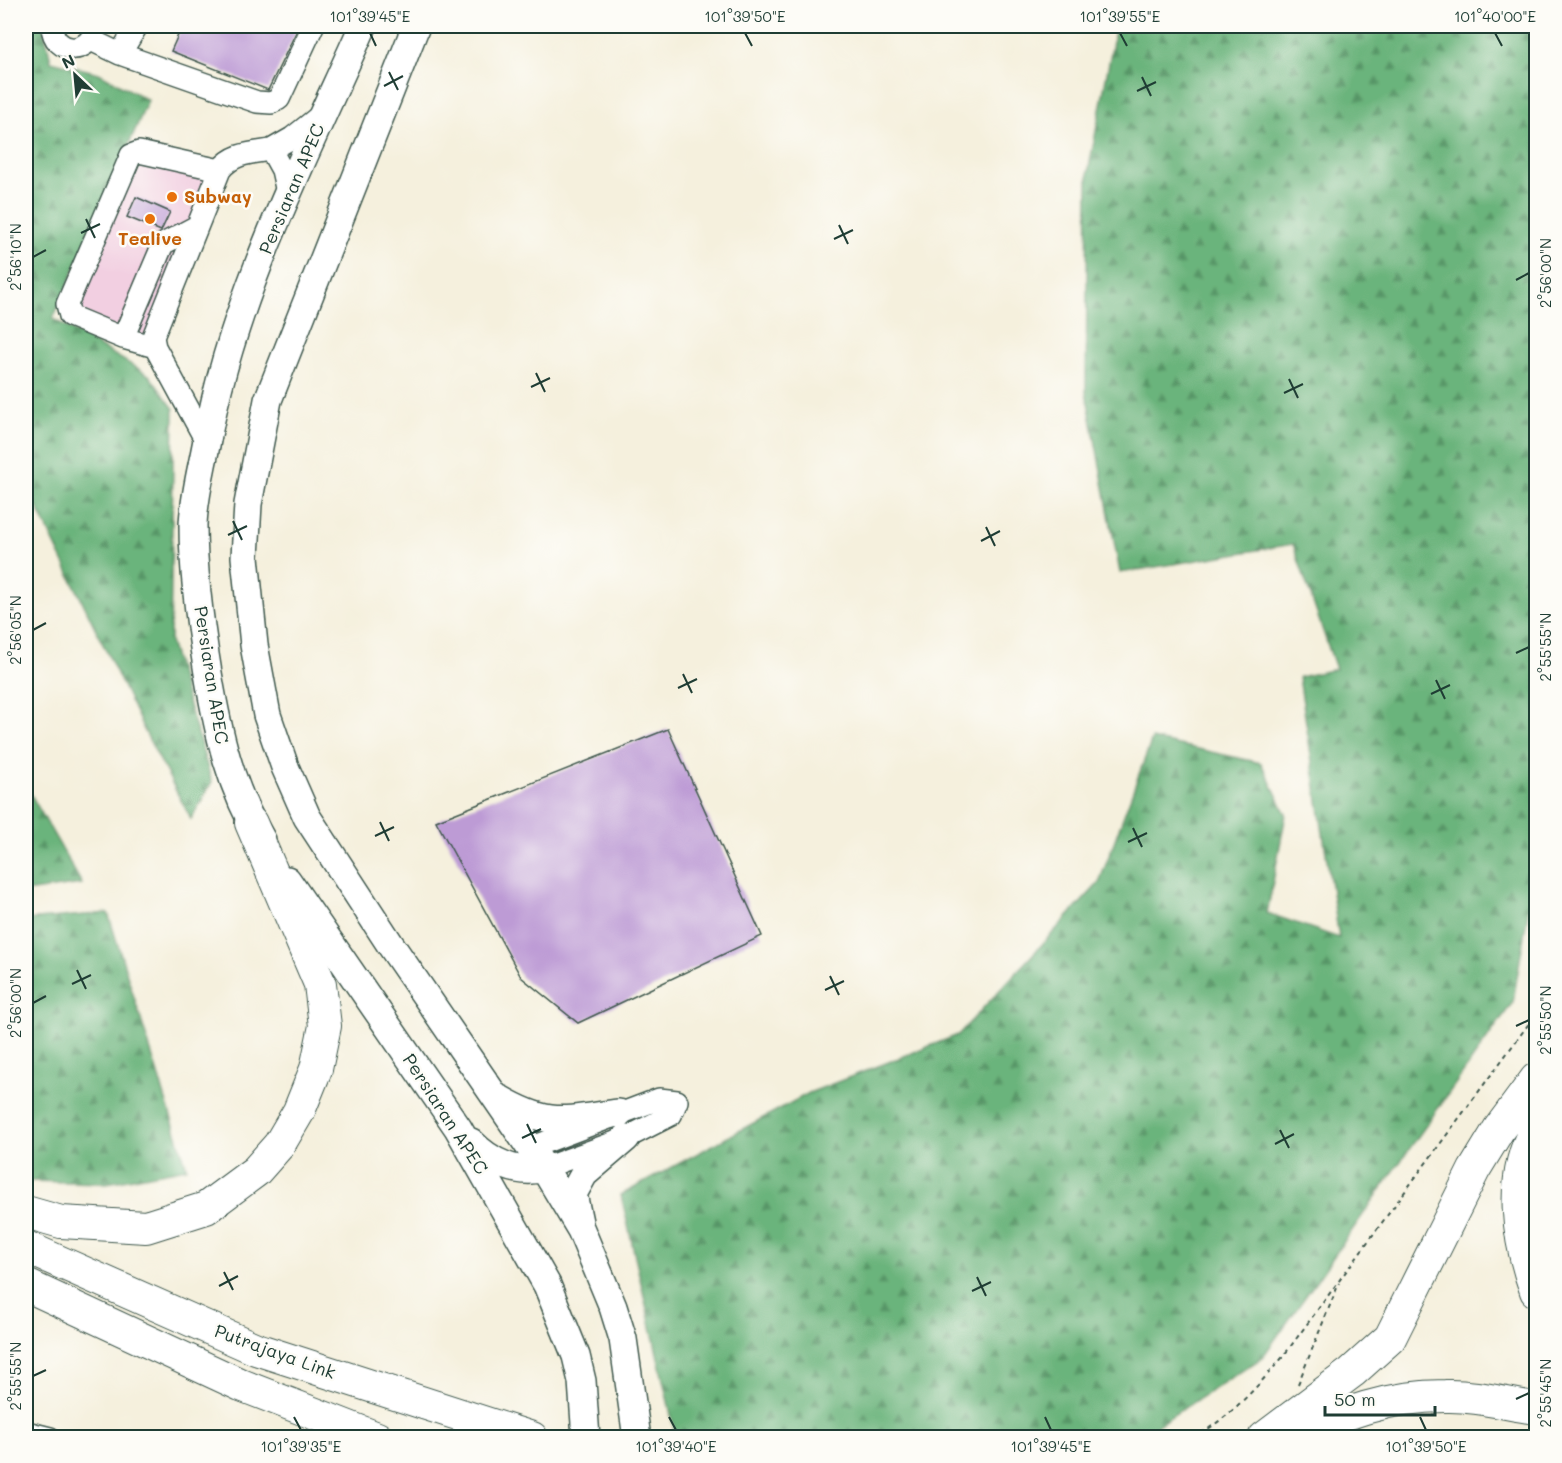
<svg xmlns="http://www.w3.org/2000/svg" width="1562" height="1463" viewBox="0 0 1562 1463" font-family="Mali,sans-serif">
<defs>
<pattern id="forest-firs" width="22" height="20" patternUnits="userSpaceOnUse" patternTransform="scale(1.5)"><rect width="22" height="20" fill="#6bb47b"/><path d="M5 1l3.5 6h-7zM16 11l3.5 6h-7z" fill="#579466"/></pattern>
</defs>
<rect width="100%" height="100%" fill="#fdfcf7"/>
<filter id="ink" filterUnits="userSpaceOnUse"><feTurbulence type="fractalNoise" baseFrequency=".0167" numOctaves="2"/><feDisplacementMap in="SourceGraphic" scale="12" xChannelSelector="R" yChannelSelector="G"/><feConvolveMatrix kernelMatrix="1 2 1 2 8 2 1 2 1" color-interpolation-filters="sRGB"/></filter>
<filter id="wash" filterUnits="userSpaceOnUse"><feTurbulence type="fractalNoise" baseFrequency=".008" numOctaves="4" result="noise"/><feDisplacementMap in="SourceGraphic" scale="24" xChannelSelector="R" yChannelSelector="G"/><feGaussianBlur stdDeviation="1.35" result="paint"/><feColorMatrix in="noise" values="0 0 0 0 0 0 0 0 0 0 0 0 0 0 0 0 0 1.4 0 .05"/><feComposite in="paint" operator="in"/></filter>
<g filter="url(#wash)">
<rect width="100%" height="100%" fill="#f5f0dd"/>
<!-- built -->
<path fill="#f2cfe1" d="M 132,162 L 213,173 L 147,340 L 74,313 Z"/>
<!-- forest -->
<path fill="url(#forest-firs)" stroke="#457858" stroke-width="1.5" d="M 26,26 L 43,26 L 51,61 L 99,73 L 148,100 L 53,319 L 149,375 L 174,409 L 170,642 L 212,782 L 191,819 L 146,734 L 26,484 Z
M 1116,26 L 1536,26 L 1536,864 L 1513,1002 L 1262,1358 L 1139,1437 L 676,1437 L 621,1195 L 809,1093 L 958,1035 L 1099,883 L 1152,739 L 1261,763 L 1286,814 L 1267,913 L 1339,938 L 1299,677 L 1336,669 L 1293,544 L 1120,573 L 1086,392 L 1088,173 Z
M 26,786 L 82,884 L 26,892 Z
M 108,913 L 187,1168 L 107,1183 L 26,1181 L 26,920 Z"/>
<g id="blocks">
<!-- building -->
<path fill="#bd9bd5" d="M 182,26 L 299,26 L 268,90 L 171,51 Z
M 136,197 L 170,212 L 161,231 L 127,217 Z
M 668,729 L 762,936 L 578,1023 L 521,977 L 436,821 Z"/>
</g>
</g>
<g filter="url(#ink)">
<use href="#blocks" fill-opacity="0" stroke="#3f584d" stroke-width="1.5"/>
<g fill="none" stroke-linecap="round" stroke-linejoin="round">
<defs>
<path id="minor" d="M 52,26 C 53,55 92,56 95,26
M 91,40 L 120,54 L 257,102 L 271,103 L 279,99 L 313,26
M 120,54 L 137,26
M 288,197 L 282,170 L 271,150 L 292,138 L 322,114
M 123,338 L 163,244 L 197,226
M 155,347 L 123,338 L 70,316 L 67,304 L 131,155 L 139,152 L 220,170
M 206,441 L 155,347 L 153,337 L 220,170 C 233,153 251,153 271,150
M 530,1148 L 659,1099 L 677,1101 L 671,1115 L 626,1138 L 544,1168
M 26,1432 L 50,1438"/>
<path id="major" d="M 416,26 L 268,400 L 248,504 L 245,557 L 254,645 L 267,715 L 285,767 L 307,817 L 390,944 L 544,1168 L 581,1230 L 613,1307 L 623,1339 L 637,1438
M 262,840 C 230,788 218,732 208,673 C 200,625 193,574 193,525 C 194,496 202,468 207,440 C 232,299 305,156 363,26
M 287,880 L 458,1128 L 547,1285 L 576,1356 L 582,1381 L 586,1438
M 500,1099 C 550,1128 564,1120 619,1113
M 471,1142 C 489,1161 518,1176 544,1168
M 579,1222 L 573,1194 L 584,1174 L 626,1138"/>
<path id="highway" d="M 1536,1129 C 1508,1178 1518,1240 1536,1291
M 26,1212 L 61,1222 L 146,1227 L 206,1208 L 256,1171 L 279,1145 L 299,1111 L 316,1069 L 325,1026 L 320,984 L 251,823
M 26,1247 L 256,1349 L 532,1438
M 26,1285 L 241,1385 L 377,1438
M 1264,1438 L 1352,1372 L 1390,1338 L 1474,1170 L 1499,1129 L 1536,1079
M 1291,1438 C 1341,1413 1389,1396 1445,1396 C 1476,1395 1506,1404 1536,1408"/>
</defs>
<!-- minor casing -->
<use href="#minor" stroke="#3f584d" stroke-width="24"/>
<!-- major casing -->
<use href="#major" stroke="#3f584d" stroke-width="30"/>
<!-- highway casing -->
<use href="#highway" stroke="#3f584d" stroke-width="34"/>
<!-- path -->
<path stroke="#3f584d" stroke-width="2" stroke-dasharray="4.5 4.5" stroke-linecap="butt" d="M 1298,1384 L 1339,1283
M 1193,1438 C 1230,1418 1255,1389 1282,1358 L 1536,1014"/>
<!-- minor -->
<use href="#minor" stroke="#fff" stroke-width="21"/>
<!-- major -->
<use href="#major" stroke="#fff" stroke-width="27"/>
<!-- highway -->
<use href="#highway" stroke="#fff" stroke-width="32"/>
</g>
</g>
<!-- ticks -->
<path fill="none" stroke="#1f3d34" stroke-width="2" d="M 370,33 L 376,46M 745,33 L 752,46M 1120,33 L 1127,46M 1495,33 L 1502,46M 389,72 L 398,90M 1142,77 L 1151,96M 384,86 L 403,76M 1137,91 L 1156,82M 86,219 L 95,238M 839,225 L 848,244M 81,233 L 100,224M 834,239 L 853,230M 33,257 L 46,250M 1516,280 L 1529,273M 536,373 L 545,392M 1289,379 L 1298,398M 531,387 L 550,378M 1284,393 L 1303,384M 233,521 L 242,540M 986,527 L 995,546M 228,535 L 247,526M 981,541 L 1000,531M 33,630 L 46,623M 1516,653 L 1529,647M 683,674 L 692,693M 1436,680 L 1445,699M 678,688 L 697,679M 1431,694 L 1450,685M 380,822 L 389,841M 1133,828 L 1142,847M 375,836 L 394,827M 1128,842 L 1147,833M 77,970 L 86,989M 830,976 L 839,995M 72,984 L 91,975M 825,990 L 844,981M 33,1003 L 46,996M 1516,1026 L 1529,1020M 527,1124 L 536,1143M 1280,1130 L 1289,1148M 522,1138 L 541,1129M 1275,1144 L 1294,1134M 224,1272 L 233,1290M 977,1277 L 986,1296M 219,1286 L 238,1276M 972,1291 L 991,1282M 33,1376 L 46,1370M 1516,1399 L 1529,1393M 294,1417 L 301,1430M 669,1417 L 676,1430M 1045,1417 L 1051,1430M 1420,1417 L 1426,1430"/>
<!-- markers -->
<g fill="#e8710a" stroke="#fdfcf7" stroke-width="2">
<circle cx="172" cy="197" r="6"/>
<circle cx="150" cy="219" r="6"/>
</g>
<g text-anchor="middle" stroke-width="5" stroke-linejoin="round" paint-order="stroke">
<!-- street labels -->
<g font-size="18" fill="#1f3d34" stroke="#fdfcf7">
<text transform="translate(292 189) rotate(-67)" y="6">Persiaran APEC</text>
<text transform="translate(211 675) rotate(81)" y="6">Persiaran APEC</text>
<text transform="translate(445 1114) rotate(57)" y="6">Persiaran APEC</text>
<text transform="translate(275 1352) rotate(20)" y="6">Putrajaya Link</text>
</g>
<!-- food labels -->
<g font-size="18" font-weight="bold" fill="#c56008" stroke="#fdfcf7" text-anchor="start">
<text x="184" y="203">Subway</text>
<text x="150" y="245" text-anchor="middle">Tealive</text>
</g>
</g>
<!-- margin -->
<rect width="1562" height="1463" fill="none" stroke="#fdfcf7" stroke-width="66"/>
<!-- north arrow -->
<g transform="translate(75 75) rotate(334)" stroke="#fdfcf7" stroke-width="4.5" paint-order="stroke">
<path d="M0-4.5L10 22L0 15L-10 22Z" fill="#1f3d34"/>
<text y="-9" font-size="16" font-weight="bold" text-anchor="middle" fill="#1f3d34">N</text>
</g>
<!-- scale -->
<path d="M1325 1406v9h110v-9" fill="none" stroke="#1f3d34" stroke-width="3"/>
<text x="1334" y="1406" font-size="18" fill="#1f3d34" stroke="#fdfcf7" stroke-width="4.5" paint-order="stroke">50 m</text>
<rect x="33" y="33" width="1496" height="1397" fill="none" stroke="#1f3d34" stroke-width="2"/>
<g font-size="15" text-anchor="middle" fill="#1f3d34">
<text x="370" y="22">101°39'45"E</text>
<text x="745" y="22">101°39'50"E</text>
<text x="1120" y="22">101°39'55"E</text>
<text x="1495" y="22">101°40'00"E</text>
<text transform="translate(16 257) rotate(-90)" y="5">2°56'10"N</text>
<text transform="translate(1546 273) rotate(-90)" y="5">2°56'00"N</text>
<text transform="translate(16 630) rotate(-90)" y="5">2°56'05"N</text>
<text transform="translate(1546 647) rotate(-90)" y="5">2°55'55"N</text>
<text transform="translate(16 1003) rotate(-90)" y="5">2°56'00"N</text>
<text transform="translate(1546 1020) rotate(-90)" y="5">2°55'50"N</text>
<text transform="translate(16 1376) rotate(-90)" y="5">2°55'55"N</text>
<text transform="translate(1546 1393) rotate(-90)" y="5">2°55'45"N</text>
<text x="301" y="1452">101°39'35"E</text>
<text x="676" y="1452">101°39'40"E</text>
<text x="1051" y="1452">101°39'45"E</text>
<text x="1426" y="1452">101°39'50"E</text>
</g>
</svg>
